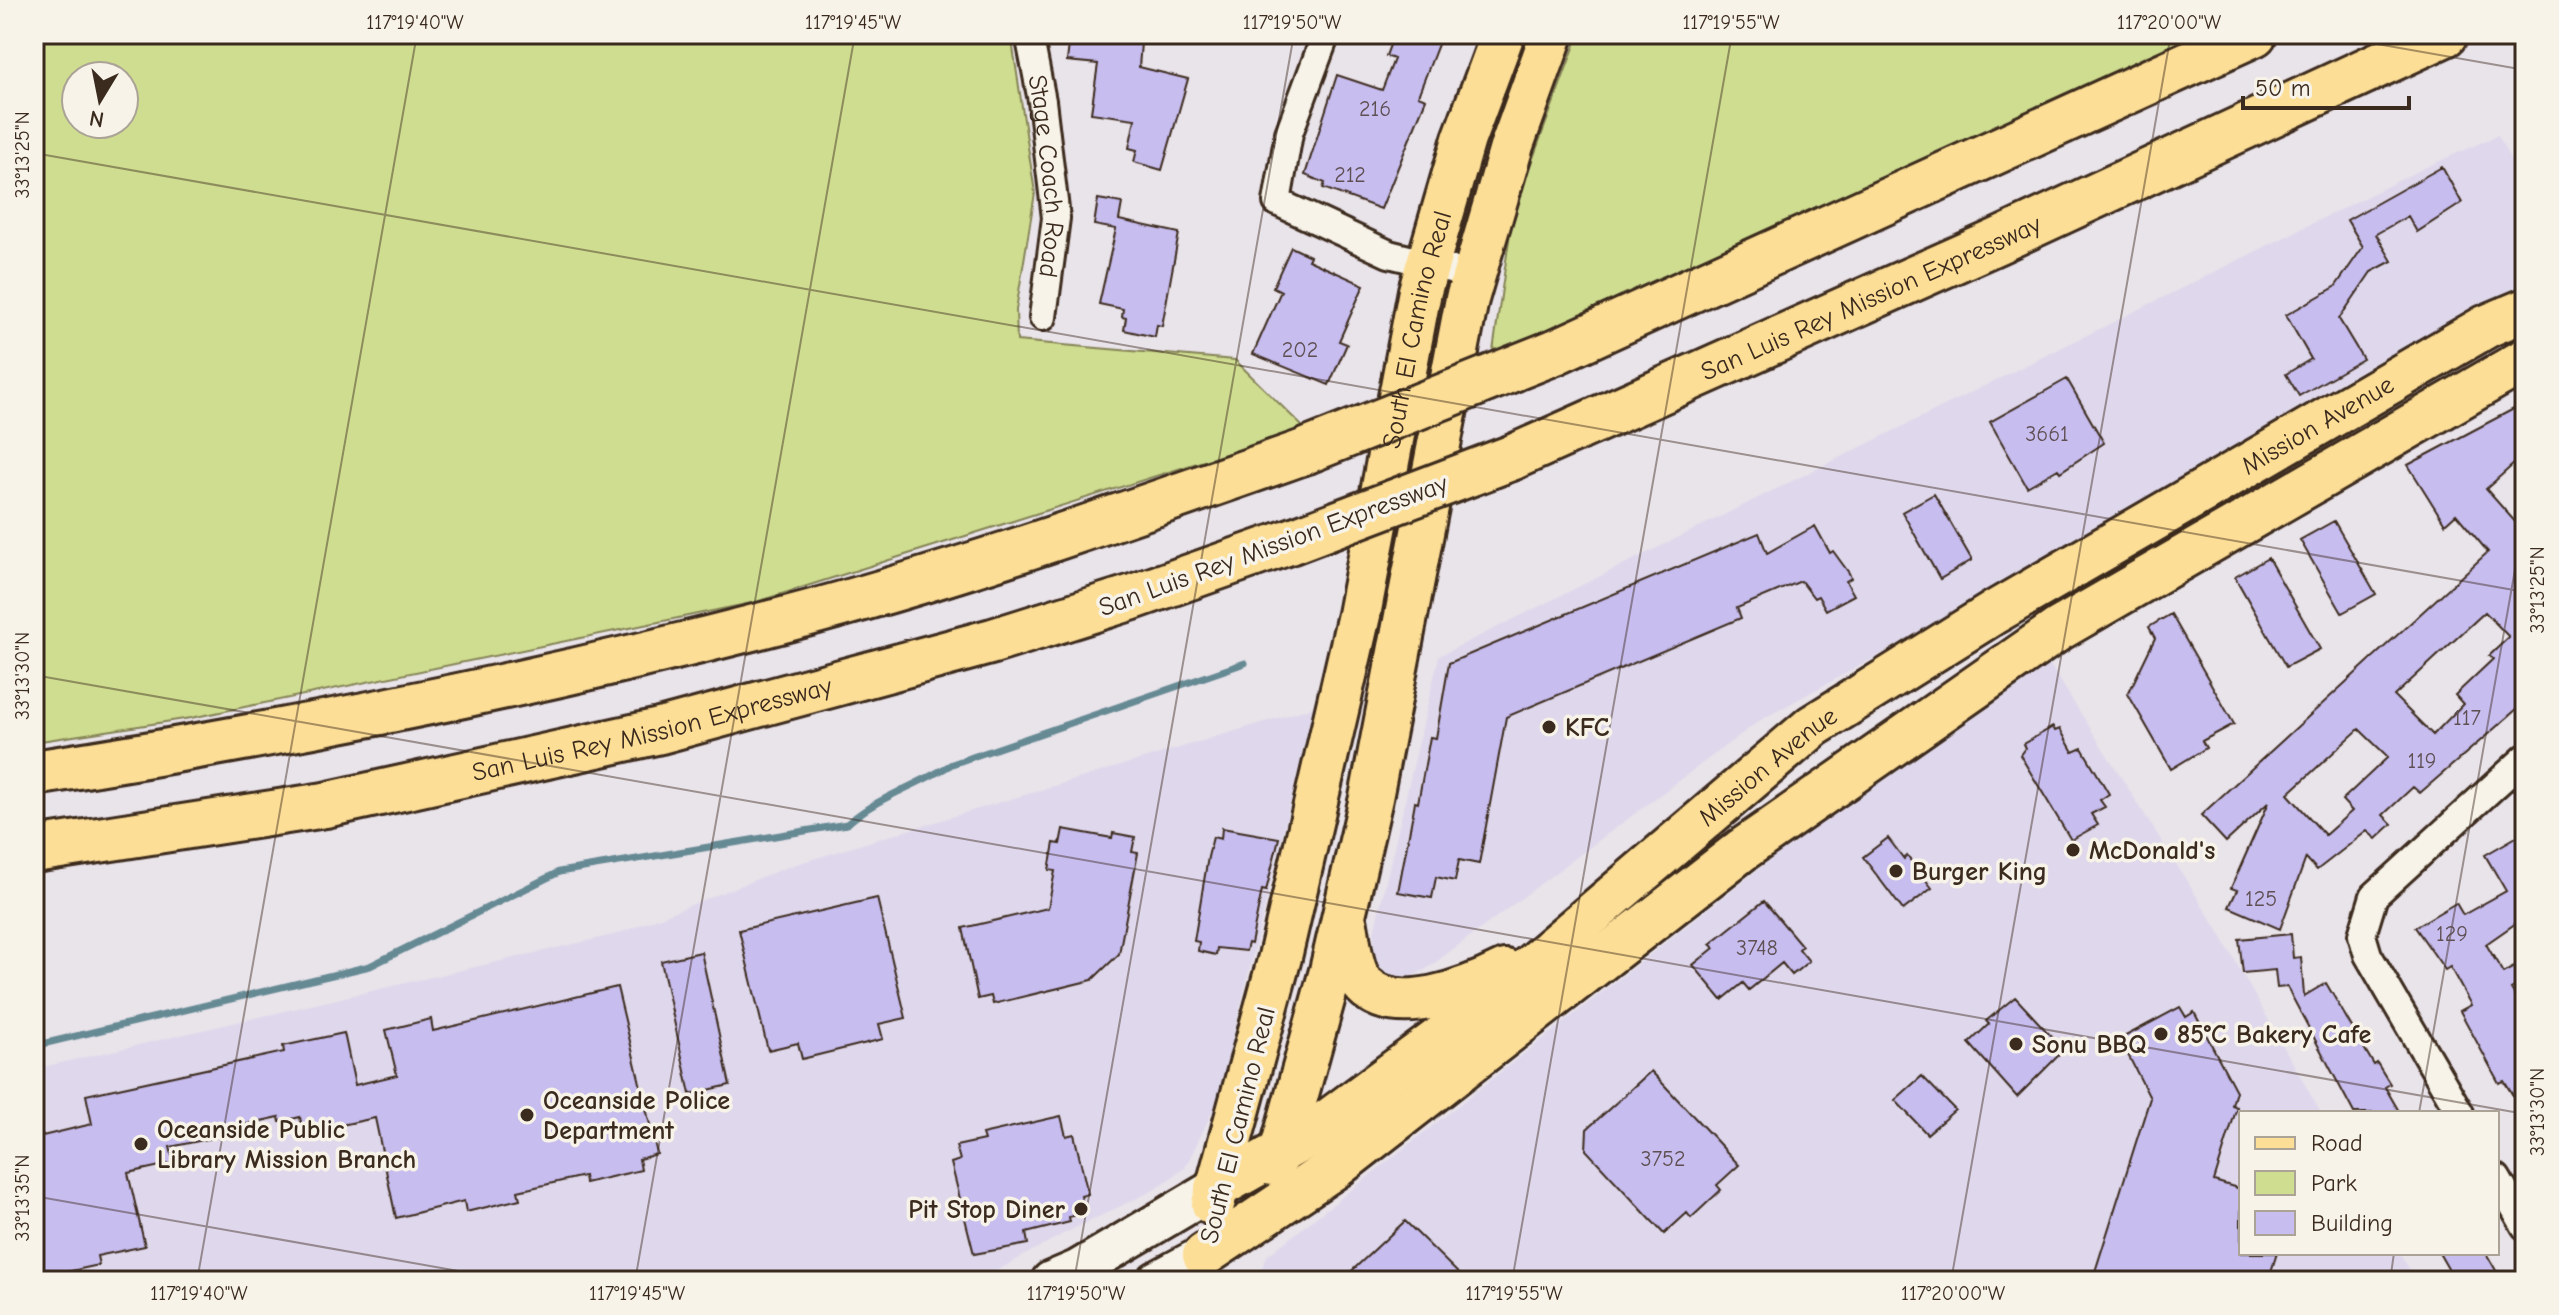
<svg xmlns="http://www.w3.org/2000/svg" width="2559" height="1315" viewBox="0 0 2559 1315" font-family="'Comic Neue',sans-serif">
<rect width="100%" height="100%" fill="#e9e3ea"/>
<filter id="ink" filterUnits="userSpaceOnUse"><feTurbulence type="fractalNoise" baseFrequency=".0125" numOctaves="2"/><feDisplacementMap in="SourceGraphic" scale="16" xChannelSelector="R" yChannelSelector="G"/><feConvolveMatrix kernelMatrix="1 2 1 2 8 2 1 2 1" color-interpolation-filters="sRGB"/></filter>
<g filter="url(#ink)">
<!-- built -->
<path fill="#dfd8ec" d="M 2498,135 L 2525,188 L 2525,282 L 2362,370 L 1918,634 L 1759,721 L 1428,968 L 1406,979 L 1384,972 L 1374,957 L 1374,932 L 1439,656 L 2426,167 Z
M 2047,660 L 2216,927 L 2321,1113 L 2241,1113 L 2241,1253 L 2400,1253 L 2416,1281 L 1256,1281 L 1267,1256 L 1846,800 Z
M 1314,707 L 1217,1102 L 1185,1168 L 1154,1190 L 1065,1233 L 978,1281 L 34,1281 L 34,1069 L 617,934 L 790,866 Z"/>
<!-- green -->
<path fill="#cfdd90" stroke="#858457" stroke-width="2" fill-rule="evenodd" d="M 34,34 L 1011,34 L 1035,193 L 1016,310 L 1017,341 L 1235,360 L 1305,429 L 756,602 L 191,718 L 34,742 ZM 76,76 L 124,76 L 124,124 L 76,124 Z
M 1579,34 L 2200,34 L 1492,358 L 1513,212 Z"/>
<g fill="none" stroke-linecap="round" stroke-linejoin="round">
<!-- stream -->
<path stroke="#668a94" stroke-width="7" d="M 34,1046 L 370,966 L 559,872 L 847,824 C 879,796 915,787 952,764 L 1245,663"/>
</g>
<!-- building -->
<path fill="#c7bdef" stroke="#3b2a1e" stroke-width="2" fill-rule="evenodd" d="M 1394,34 L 1442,34 L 1418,96 L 1426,99 L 1381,209 L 1323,188 L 1325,183 L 1305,175 L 1337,75 L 1382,90 L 1394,59 L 1386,56 Z
M 1070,36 L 1141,43 L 1139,67 L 1188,79 L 1162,170 L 1134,162 L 1137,150 L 1129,148 L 1135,119 L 1091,113 L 1098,64 L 1067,61 Z
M 2442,167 L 2462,203 L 2417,232 L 2408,216 L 2376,234 L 2392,261 L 2371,272 L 2339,319 L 2363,359 L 2299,396 L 2286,374 L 2311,359 L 2286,315 L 2335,287 L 2363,247 L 2347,220 Z
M 1098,199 L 1122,203 L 1119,220 L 1179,233 L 1162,326 L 1157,325 L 1155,337 L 1124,330 L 1126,318 L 1122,317 L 1123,309 L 1099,304 L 1116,229 L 1094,225 Z
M 1291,247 L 1310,256 L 1308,260 L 1364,285 L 1339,341 L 1347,344 L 1329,385 L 1253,354 L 1281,291 L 1273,287 Z
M 2067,379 L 2104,443 L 2060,472 L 2058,469 L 2027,487 L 1990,422 Z
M 2525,403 L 2525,454 L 2486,489 L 2525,533 L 2525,702 L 2420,793 L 2413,787 L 2383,815 L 2392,824 L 2376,839 L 2367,831 L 2317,870 L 2306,858 L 2280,929 L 2229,907 L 2237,890 L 2231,888 L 2269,802 L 2226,842 L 2201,815 L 2488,552 L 2456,514 L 2445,524 L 2408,465 ZM 2485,612 L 2509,637 L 2489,656 L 2493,659 L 2455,695 L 2463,704 L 2433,735 L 2394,696 ZM 2359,729 L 2388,757 L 2342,800 L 2352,811 L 2325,835 L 2288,794 Z
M 1934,494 L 1972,560 L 1940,579 L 1902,512 Z
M 2334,521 L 2376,594 L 2342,613 L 2300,540 Z
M 1815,526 L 1830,553 L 1833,551 L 1849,573 L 1851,578 L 1846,581 L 1854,595 L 1826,610 L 1818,596 L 1814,598 L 1801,581 L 1737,608 L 1741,618 L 1506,717 L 1479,864 L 1459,860 L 1455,881 L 1436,877 L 1432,898 L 1398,892 L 1415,802 L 1418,803 L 1430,737 L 1436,738 L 1449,663 L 1759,533 L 1767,553 Z
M 2268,558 L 2320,649 L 2286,667 L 2235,577 Z
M 2171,614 L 2234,724 L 2202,741 L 2206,748 L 2171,769 L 2128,694 L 2155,638 L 2149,627 Z
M 2053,727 L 2055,731 L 2060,729 L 2073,752 L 2082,748 L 2109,794 L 2100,800 L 2105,807 L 2091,814 L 2098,825 L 2071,840 L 2020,755 L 2025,748 L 2023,744 Z
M 1222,828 L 1279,838 L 1266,891 L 1262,890 L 1251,944 L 1248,943 L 1246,951 L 1217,948 L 1216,955 L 1198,951 L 1199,942 L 1194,941 L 1208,857 L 1213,837 L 1221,839 Z
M 1063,829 L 1112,838 L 1113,833 L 1135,837 L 1132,852 L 1138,853 L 1119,954 L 1092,980 L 993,1004 L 991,996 L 978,999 L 963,928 L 1048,908 L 1055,871 L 1049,870 L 1054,843 L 1060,844 Z
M 2525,832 L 2525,924 L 2522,919 L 2486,944 L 2503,973 L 2514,967 L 2522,983 L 2511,989 L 2525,1012 L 2525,1115 L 2504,1081 L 2499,1083 L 2460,1011 L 2471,1005 L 2450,967 L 2445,970 L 2415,927 L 2456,903 L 2463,915 L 2506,891 L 2485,855 Z
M 1888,838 L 1904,859 L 1907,856 L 1932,888 L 1903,910 L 1863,857 Z
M 877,898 L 906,1018 L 879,1024 L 883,1039 L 802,1059 L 798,1043 L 768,1050 L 739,930 Z
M 1764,901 L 1802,946 L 1799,949 L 1809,961 L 1792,975 L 1782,963 L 1749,990 L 1743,983 L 1722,1000 L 1693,965 L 1714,948 L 1710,944 Z
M 2291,934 L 2293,958 L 2301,957 L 2304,996 L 2326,983 L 2374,1065 L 2377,1063 L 2390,1084 L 2385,1087 L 2400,1113 L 2354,1113 L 2287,987 L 2277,988 L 2275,970 L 2243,973 L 2239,939 Z
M 701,952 L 730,1085 L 690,1094 L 661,961 Z
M 617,987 L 657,1154 L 639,1159 L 641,1170 L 585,1183 L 584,1176 L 518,1191 L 520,1199 L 466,1212 L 464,1201 L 396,1218 L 375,1118 L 303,1133 L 300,1117 L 280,1122 L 279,1117 L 230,1128 L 232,1134 L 170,1147 L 174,1163 L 128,1173 L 145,1246 L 97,1256 L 99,1265 L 34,1279 L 34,1138 L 92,1124 L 86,1095 L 284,1052 L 283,1046 L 344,1033 L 355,1085 L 397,1075 L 386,1030 L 431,1019 L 433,1031 Z
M 2015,997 L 2064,1050 L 2017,1097 L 1969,1043 L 1989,1024 L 1986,1021 Z
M 2180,1007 L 2186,1017 L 2194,1012 L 2236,1091 L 2232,1105 L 2237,1107 L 2214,1181 L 2241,1189 L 2241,1253 L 2277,1253 L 2268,1281 L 2092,1281 L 2150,1098 L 2120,1039 Z
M 1651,1071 L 1739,1165 L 1717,1185 L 1721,1190 L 1691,1218 L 1687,1213 L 1664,1234 L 1586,1150 L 1587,1129 Z
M 1922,1076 L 1955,1110 L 1927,1134 L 1895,1100 Z
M 1061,1116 L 1066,1136 L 1074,1134 L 1088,1194 L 1081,1196 L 1085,1213 L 1069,1217 L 1070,1222 L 1026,1233 L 1028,1244 L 974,1254 L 951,1163 L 960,1160 L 956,1146 L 984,1140 L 982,1134 Z
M 1405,1221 L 1466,1281 L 1341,1281 Z
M 2439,1253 L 2486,1253 L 2502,1281 L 2455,1281 Z"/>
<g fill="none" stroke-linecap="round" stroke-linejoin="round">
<defs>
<g id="minor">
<path id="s1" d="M 1029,34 L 1042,101 L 1056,218 L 1043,317"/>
<path d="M 1326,34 L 1289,133 L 1277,202 L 1389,254 L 1474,275"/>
<path d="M 2460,1113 L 2368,955 L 2362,935 L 2374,896 L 2525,758"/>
<path d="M 2497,1178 L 2525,1226"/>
</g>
<path id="secondary" d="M 1051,1281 L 1077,1270 L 1216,1188
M 1156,1281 L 1204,1255"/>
<g id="primary">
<path d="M 1346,925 C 1350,944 1350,971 1364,985 C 1396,1019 1471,988 1505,971"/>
<path d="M 1272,1164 L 1281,1152 L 1331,971 L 1371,798 L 1467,299 L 1512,145 L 1552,34"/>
<path id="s2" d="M 1216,1188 L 1305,1138 L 1490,1001 L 1813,726 L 1995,612 L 2487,326 L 2525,310"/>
<path id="s3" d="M 1213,1204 L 1280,957 L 1359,615 L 1420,291 L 1464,139 L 1503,34"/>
<path d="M 1204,1255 L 1337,1166 L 1742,850 L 2059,629 L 2525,360"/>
</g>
<g id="trunk">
<path d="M 1555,352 L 2254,34"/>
<path id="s4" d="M 1511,458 L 1996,242 L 2445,34"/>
<path d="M 34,773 C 286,734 537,684 783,620 C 960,574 1132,512 1304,452"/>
<path id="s5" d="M 34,850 L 325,805 L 660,731 L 993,641 L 1130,598 L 1289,542"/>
</g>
</defs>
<!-- minor casing -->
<use href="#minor" stroke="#3b2a1e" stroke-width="32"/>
<!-- secondary casing -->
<use href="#secondary" stroke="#3b2a1e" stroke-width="44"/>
<!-- primary casing -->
<use href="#primary" stroke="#3b2a1e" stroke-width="48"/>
<!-- trunk casing -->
<use href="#trunk" stroke="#3b2a1e" stroke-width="50"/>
<!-- minor -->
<use href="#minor" stroke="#f7f3e8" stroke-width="26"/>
<!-- secondary -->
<use href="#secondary" stroke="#f7f3e8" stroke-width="38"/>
<!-- primary -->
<use href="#primary" stroke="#fdde96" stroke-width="42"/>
<!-- trunk -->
<use href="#trunk" stroke="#fdde96" stroke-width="44"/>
<defs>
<path id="trunk-bridge" d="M 1304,452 L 1555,352
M 1289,542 L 1511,458"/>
</defs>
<!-- trunk-bridge casing -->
<use href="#trunk-bridge" stroke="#3b2a1e" stroke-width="50" stroke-linecap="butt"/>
<!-- trunk-bridge -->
<use href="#trunk-bridge" stroke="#fdde96" stroke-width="44"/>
</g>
</g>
<!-- ticks -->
<path fill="none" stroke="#3b2a1e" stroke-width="2" stroke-opacity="0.45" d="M 2320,34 L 2525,70M 34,153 L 2525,592M 34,675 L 2525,1114M 2419,1113 L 2525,513M 34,1196 L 515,1281M 197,1281 L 417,34M 635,1281 L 855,34M 1074,1281 L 1294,34M 1512,1281 L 1732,34M 1951,1281 L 2171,34M 2390,1281 L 2394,1253"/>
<!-- markers -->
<g fill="#3b2a1e" stroke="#f7f3e8" stroke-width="3">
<circle cx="1549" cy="727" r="8"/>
<circle cx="2073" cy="850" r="8"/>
<circle cx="1896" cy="871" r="8"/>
<circle cx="2161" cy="1034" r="8"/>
<circle cx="2016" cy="1044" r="8"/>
<circle cx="527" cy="1115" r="8"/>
<circle cx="141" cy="1144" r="8"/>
<circle cx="1081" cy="1209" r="8"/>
</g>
<g text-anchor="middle" stroke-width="7" stroke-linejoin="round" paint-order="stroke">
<!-- number labels -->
<g font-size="22" fill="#5e4f52">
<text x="1375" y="116">216</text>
<text x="1350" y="182">212</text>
<text x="1300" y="357">202</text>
<text x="2047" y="441">3661</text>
<text x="2467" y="725">117</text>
<text x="2422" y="768">119</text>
<text x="2261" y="906">125</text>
<text x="2452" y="941">129</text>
<text x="1757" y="955">3748</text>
<text x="1663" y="1166">3752</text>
</g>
<!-- street labels -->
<g font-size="26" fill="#3b2a1e" stroke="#f7f3e8">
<text dy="9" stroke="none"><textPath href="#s1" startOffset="144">Stage Coach Road</textPath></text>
<text dy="9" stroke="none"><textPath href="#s4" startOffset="394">San Luis Rey Mission Expressway</textPath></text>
<text dy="9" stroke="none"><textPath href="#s3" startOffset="898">South El Camino Real</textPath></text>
<text dy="9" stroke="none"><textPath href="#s2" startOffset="1344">Mission Avenue</textPath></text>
<text transform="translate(1273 545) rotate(-20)" y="9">San Luis Rey Mission Expressway</text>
<text dy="9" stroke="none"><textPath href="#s5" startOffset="630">San Luis Rey Mission Expressway</textPath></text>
<text dy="9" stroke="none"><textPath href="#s2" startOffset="696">Mission Avenue</textPath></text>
<text transform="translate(1237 1125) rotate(-76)" y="9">South El Camino Real</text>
</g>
<!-- poi labels -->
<g font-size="26" font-weight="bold" fill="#3b2a1e" stroke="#f7f3e8" text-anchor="start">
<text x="1565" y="736">KFC</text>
<text x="2089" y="859">McDonald's</text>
<text x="1912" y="880">Burger King</text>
<text x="2177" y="1043">85°C Bakery Cafe</text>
<text x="2032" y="1053">Sonu BBQ</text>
<text x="543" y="1109">Oceanside Police<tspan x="543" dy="30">Department</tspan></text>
<text x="157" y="1138">Oceanside Public<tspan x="157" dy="30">Library Mission Branch</tspan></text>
<text x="1065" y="1218" text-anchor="end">Pit Stop Diner</text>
</g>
</g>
<!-- margin -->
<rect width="2559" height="1315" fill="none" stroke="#f7f3e8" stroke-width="88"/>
<!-- legend -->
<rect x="2239" y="1111" width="260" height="144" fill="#f7f3e8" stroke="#aca397" stroke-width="2"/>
<rect x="2255" y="1137" width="40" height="12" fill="#fdde96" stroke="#aca397" stroke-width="2"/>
<text x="2311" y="1151" font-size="24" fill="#3b2a1e">Road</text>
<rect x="2255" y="1171" width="40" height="24" fill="#cfdd90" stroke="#aca397" stroke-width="2"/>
<text x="2311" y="1191" font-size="24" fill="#3b2a1e">Park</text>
<rect x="2255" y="1211" width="40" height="24" fill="#c7bdef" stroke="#aca397" stroke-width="2"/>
<text x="2311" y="1231" font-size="24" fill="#3b2a1e">Building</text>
<!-- north arrow -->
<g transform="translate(100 100) rotate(190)"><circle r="38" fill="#f7f3e8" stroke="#aca397" stroke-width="2"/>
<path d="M0-6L14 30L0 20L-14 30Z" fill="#3b2a1e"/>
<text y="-12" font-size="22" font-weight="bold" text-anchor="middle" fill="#3b2a1e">N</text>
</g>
<!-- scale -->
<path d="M2243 96v12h166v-12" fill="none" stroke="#3b2a1e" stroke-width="4"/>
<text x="2255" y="96" font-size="24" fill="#3b2a1e" stroke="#f7f3e8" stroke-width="6" paint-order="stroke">50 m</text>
<rect x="44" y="44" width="2471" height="1227" fill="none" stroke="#3b2a1e" stroke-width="3"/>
<g font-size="20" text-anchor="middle" fill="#3b2a1e">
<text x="415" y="29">117°19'40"W</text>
<text x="853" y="29">117°19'45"W</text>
<text x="1292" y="29">117°19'50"W</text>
<text x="1731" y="29">117°19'55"W</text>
<text x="2169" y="29">117°20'00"W</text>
<text transform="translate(22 155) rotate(-90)" y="7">33°13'25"N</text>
<text transform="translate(2537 590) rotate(-90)" y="7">33°13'25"N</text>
<text transform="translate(22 676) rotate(-90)" y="7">33°13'30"N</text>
<text transform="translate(2537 1112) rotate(-90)" y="7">33°13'30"N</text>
<text transform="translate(22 1198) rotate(-90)" y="7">33°13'35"N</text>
<text x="199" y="1300">117°19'40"W</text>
<text x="637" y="1300">117°19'45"W</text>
<text x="1076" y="1300">117°19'50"W</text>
<text x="1514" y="1300">117°19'55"W</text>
<text x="1953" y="1300">117°20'00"W</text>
</g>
</svg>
